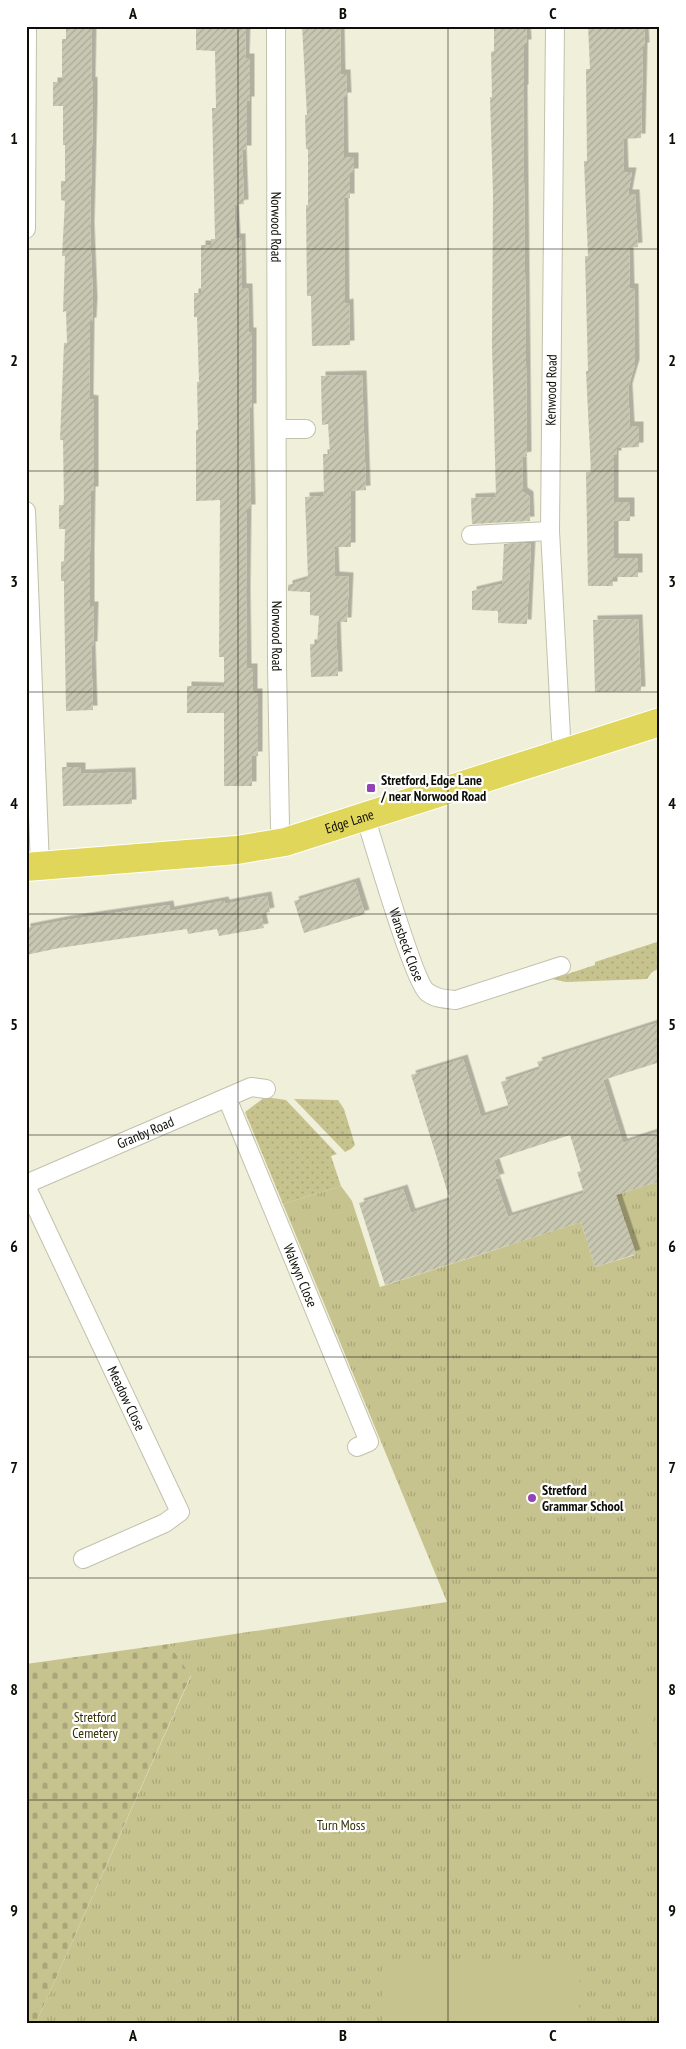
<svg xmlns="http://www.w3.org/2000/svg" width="686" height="2049" viewBox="0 0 686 2049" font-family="'PT Sans Narrow',sans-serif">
<defs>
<pattern id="grass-dots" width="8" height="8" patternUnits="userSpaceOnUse" patternTransform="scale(1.25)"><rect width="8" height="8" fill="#c7c38f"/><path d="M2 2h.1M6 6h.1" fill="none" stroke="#aaa67a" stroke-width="1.8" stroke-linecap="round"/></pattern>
<pattern id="cemetery-stones" width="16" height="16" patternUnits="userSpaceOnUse" patternTransform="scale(1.25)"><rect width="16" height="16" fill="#c7c38f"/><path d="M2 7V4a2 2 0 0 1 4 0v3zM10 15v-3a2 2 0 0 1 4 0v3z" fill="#aaa67a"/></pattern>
<pattern id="park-tufts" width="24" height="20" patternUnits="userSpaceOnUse" patternTransform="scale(1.25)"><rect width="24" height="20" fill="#c7c38f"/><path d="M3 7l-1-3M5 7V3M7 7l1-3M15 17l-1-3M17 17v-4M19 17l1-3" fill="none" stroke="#aaa67a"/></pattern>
<pattern id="building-hatch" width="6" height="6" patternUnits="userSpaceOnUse" patternTransform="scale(1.25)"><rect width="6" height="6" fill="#c8c7b2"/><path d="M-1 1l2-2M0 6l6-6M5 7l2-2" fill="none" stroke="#abaa98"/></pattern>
<filter id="shadow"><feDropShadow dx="4.5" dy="-4.5" stdDeviation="0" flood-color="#0004"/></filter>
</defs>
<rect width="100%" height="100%" fill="#f0efd9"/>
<!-- grass -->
<path fill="url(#grass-dots)" d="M 660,941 L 660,974 L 658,969 L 652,972 L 647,979 L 566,982 L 552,979 L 595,965 L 595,962 Z
M 265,1097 L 286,1100 L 337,1154 L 331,1156 L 341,1186 L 283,1204 L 245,1112 Z
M 294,1099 L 338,1100 L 344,1109 L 355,1145 L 351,1149 L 345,1152 Z"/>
<!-- cemetery -->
<path fill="url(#cemetery-stones)" d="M 169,1644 L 191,1675 L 36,2023 L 26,2023 L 26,1664 Z"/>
<!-- park -->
<path fill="url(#park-tufts)" d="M 660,1181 L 660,2023 L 36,2023 L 191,1676 L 169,1644 L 447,1602 L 283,1204 L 341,1186 L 352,1201 L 380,1287 L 581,1222 L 595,1267 L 635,1255 L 616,1195 Z"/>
<!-- garden -->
<path fill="#c7c38f" d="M 660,1666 L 660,1694 L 655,1707 L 652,1728 L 656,1757 L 660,1769 L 660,1796 C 633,1752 630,1709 660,1666 Z
M 383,1962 L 580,1962 L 579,2023 L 383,2023 Z"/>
<!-- building -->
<path fill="url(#building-hatch)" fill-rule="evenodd" filter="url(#shadow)" d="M 196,26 L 246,26 L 245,58 L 250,58 L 250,101 L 247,101 L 247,150 L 242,150 L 244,204 L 234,205 L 236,238 L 241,238 L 242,288 L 248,288 L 249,332 L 252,332 L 252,408 L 249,408 L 251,509 L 247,509 L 246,592 L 247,668 L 253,668 L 253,693 L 258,693 L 258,756 L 252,756 L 252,786 L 224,786 L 224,713 L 187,713 L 187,686 L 224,687 L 224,657 L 219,657 L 220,500 L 196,501 L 196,430 L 198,430 L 197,382 L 199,382 L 197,317 L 194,317 L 194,293 L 201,293 L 201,245 L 211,245 L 211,239 L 215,239 L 212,108 L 216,108 L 215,51 L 196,50 Z
M 302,26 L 340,26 L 341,74 L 346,74 L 347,97 L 343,97 L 344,157 L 354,157 L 354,173 L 350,173 L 350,198 L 344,198 L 345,304 L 349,303 L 350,345 L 312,346 L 311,296 L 307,296 L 306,205 L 308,205 L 308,149 L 306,149 L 305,115 L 307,115 Z
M 494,26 L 526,26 L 527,44 L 524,44 L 524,89 L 523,89 L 527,456 L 522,457 L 523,492 L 529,496 L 530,521 L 472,524 L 471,498 L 496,497 L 492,346 L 493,194 L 490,97 L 492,97 L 491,52 L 494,51 Z
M 588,26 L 644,26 L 645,47 L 643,47 L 641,138 L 623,139 L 624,172 L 632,172 L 628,194 L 635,194 L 638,247 L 629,248 L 630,288 L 634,288 L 635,364 L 628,388 L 630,426 L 639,426 L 639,447 L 617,448 L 617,455 L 614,455 L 614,502 L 630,502 L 630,521 L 614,521 L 614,558 L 638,558 L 638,577 L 613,577 L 613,586 L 588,586 L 586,472 L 591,472 L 586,371 L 588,371 L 585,256 L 588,256 L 584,161 L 587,161 L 586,69 L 590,69 Z
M 66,29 L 92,29 L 91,82 L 93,81 L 93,106 L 90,227 L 93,302 L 92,322 L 90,322 L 89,399 L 94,400 L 94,491 L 91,491 L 90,552 L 90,606 L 94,606 L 93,646 L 91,646 L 93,710 L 66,711 L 64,591 L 64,581 L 61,581 L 61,562 L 64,561 L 65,529 L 59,529 L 59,505 L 64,505 L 63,440 L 60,440 L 64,343 L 67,343 L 66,311 L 63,312 L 65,256 L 62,256 L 65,201 L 61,200 L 61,181 L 65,181 L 65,145 L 63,145 L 63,106 L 53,106 L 53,82 L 62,82 L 62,39 L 66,39 Z
M 362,375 L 366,490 L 351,491 L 351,547 L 334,547 L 335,576 L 349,577 L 347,622 L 336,622 L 338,676 L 311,677 L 310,644 L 317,644 L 319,616 L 310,615 L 310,592 L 288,591 L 288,585 L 308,579 L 305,497 L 324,496 L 323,454 L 330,454 L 328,424 L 322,425 L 321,376 Z
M 531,543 L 527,624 L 498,623 L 498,611 L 472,610 L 472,591 L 502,584 L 504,544 Z
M 638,619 L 641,691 L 595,692 L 593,620 Z
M 62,767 L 81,767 L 81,774 L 131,772 L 132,804 L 63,806 Z
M 355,882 L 365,914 L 304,933 L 294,901 Z
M 267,896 L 270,912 L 261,914 L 264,928 L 219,936 L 217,929 L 188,934 L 187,929 L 59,948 L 26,955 L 26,928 L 67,920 L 169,905 L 170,911 L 224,901 L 225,904 Z
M 660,1022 L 660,1062 L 603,1080 L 623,1143 L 660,1131 L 660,1181 L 616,1195 L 636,1254 L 595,1267 L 581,1222 L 385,1285 L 359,1203 L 403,1189 L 411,1213 L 450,1200 L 411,1075 L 463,1059 L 481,1117 L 509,1108 L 501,1082 L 540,1069 L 537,1062 ZM 570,1135 L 581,1171 L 577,1172 L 584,1193 L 508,1217 L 495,1179 L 500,1178 L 494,1160 Z"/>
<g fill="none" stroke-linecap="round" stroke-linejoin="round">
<defs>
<g id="street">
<path id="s1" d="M 276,26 L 277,666 L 280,827 L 285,842"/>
<path d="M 555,26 L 550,531 L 561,737 L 566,752"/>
<path d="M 26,229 L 27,26"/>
<path d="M 278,429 L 306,429"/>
<path d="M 26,511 L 40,866"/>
<path d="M 471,535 L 550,531"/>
<path id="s2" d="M 365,816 C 373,841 414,982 427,992 C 436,999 446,999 456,1000 L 561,966"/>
<path id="s3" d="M 227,1098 L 369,1442 L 357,1447"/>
<path id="s4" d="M 26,1184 L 251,1087 L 266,1089"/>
<path id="s5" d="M 26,1186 L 180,1512 L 165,1523 L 83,1559"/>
</g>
<g id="highway">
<path id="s6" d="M 26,867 L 237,850 L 285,842 L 660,722"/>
</g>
</defs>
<!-- street casing -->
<use href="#street" stroke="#c2c1ac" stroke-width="20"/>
<!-- highway casing -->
<use href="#highway" stroke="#fff" stroke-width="30"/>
<!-- street -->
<use href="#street" stroke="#fff" stroke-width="18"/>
<!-- highway -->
<use href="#highway" stroke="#e0d65a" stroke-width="28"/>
</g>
<!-- grid -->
<path fill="none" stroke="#0e0e07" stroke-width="1" stroke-opacity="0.55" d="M 238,26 L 238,2023M 448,26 L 448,2023M 26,249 L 660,249M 26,471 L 660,471M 26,692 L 660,692M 26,914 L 660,914M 26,1135 L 660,1135M 26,1357 L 660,1357M 26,1578 L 660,1578M 26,1800 L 660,1800"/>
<!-- markers -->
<g fill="#9344b4" stroke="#fff" stroke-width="2">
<rect x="366" y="783" width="10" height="10" rx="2.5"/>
<circle cx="532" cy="1498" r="5"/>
</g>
<g text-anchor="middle" stroke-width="4.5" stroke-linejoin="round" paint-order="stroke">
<!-- street labels -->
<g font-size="14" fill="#0e0e07" stroke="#fff">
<text dy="5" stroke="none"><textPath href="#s1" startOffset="201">Norwood Road</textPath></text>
<text transform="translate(551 390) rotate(-89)" y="5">Kenwood Road</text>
<text dy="5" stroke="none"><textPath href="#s1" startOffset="610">Norwood Road</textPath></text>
<text dy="5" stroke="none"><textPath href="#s6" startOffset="328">Edge Lane</textPath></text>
<text dy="5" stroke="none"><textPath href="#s2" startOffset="135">Wansbeck Close</textPath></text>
<text dy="5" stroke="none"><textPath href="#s4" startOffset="130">Granby Road</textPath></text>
<text dy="5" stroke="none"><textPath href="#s3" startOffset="192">Walwyn Close</textPath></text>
<text dy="5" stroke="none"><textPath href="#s5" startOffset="235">Meadow Close</textPath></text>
</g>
<!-- poi labels -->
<g font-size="14" font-weight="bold" fill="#0e0e07" stroke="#fff" text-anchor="start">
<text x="381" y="785">Stretford, Edge Lane<tspan x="381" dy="16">/ near Norwood Road</tspan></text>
<text x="542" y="1495">Stretford<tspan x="542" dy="16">Grammar School</tspan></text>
</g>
<!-- park labels -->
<g font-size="14" fill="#353102" stroke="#fff">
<text x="95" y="1722">Stretford<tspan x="95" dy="16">Cemetery</tspan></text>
<text x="341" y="1830">Turn Moss</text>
</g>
</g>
<!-- border -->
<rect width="686" height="2049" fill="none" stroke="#ffffff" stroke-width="55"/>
<rect x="28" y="28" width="630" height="1994" fill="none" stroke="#0e0e07" stroke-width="2"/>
<g font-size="16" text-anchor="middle" font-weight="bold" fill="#0e0e07">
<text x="133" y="19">A</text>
<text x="343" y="19">B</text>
<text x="553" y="19">C</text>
<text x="14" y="144">1</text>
<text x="672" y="144">1</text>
<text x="14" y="366">2</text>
<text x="672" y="366">2</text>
<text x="14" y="587">3</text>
<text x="672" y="587">3</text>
<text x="14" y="809">4</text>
<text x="672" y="809">4</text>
<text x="14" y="1030">5</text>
<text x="672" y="1030">5</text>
<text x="14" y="1252">6</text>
<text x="672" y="1252">6</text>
<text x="14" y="1473">7</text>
<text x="672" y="1473">7</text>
<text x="14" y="1695">8</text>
<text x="672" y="1695">8</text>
<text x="14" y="1916">9</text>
<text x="672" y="1916">9</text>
<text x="133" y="2041">A</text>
<text x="343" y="2041">B</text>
<text x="553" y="2041">C</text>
</g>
</svg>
